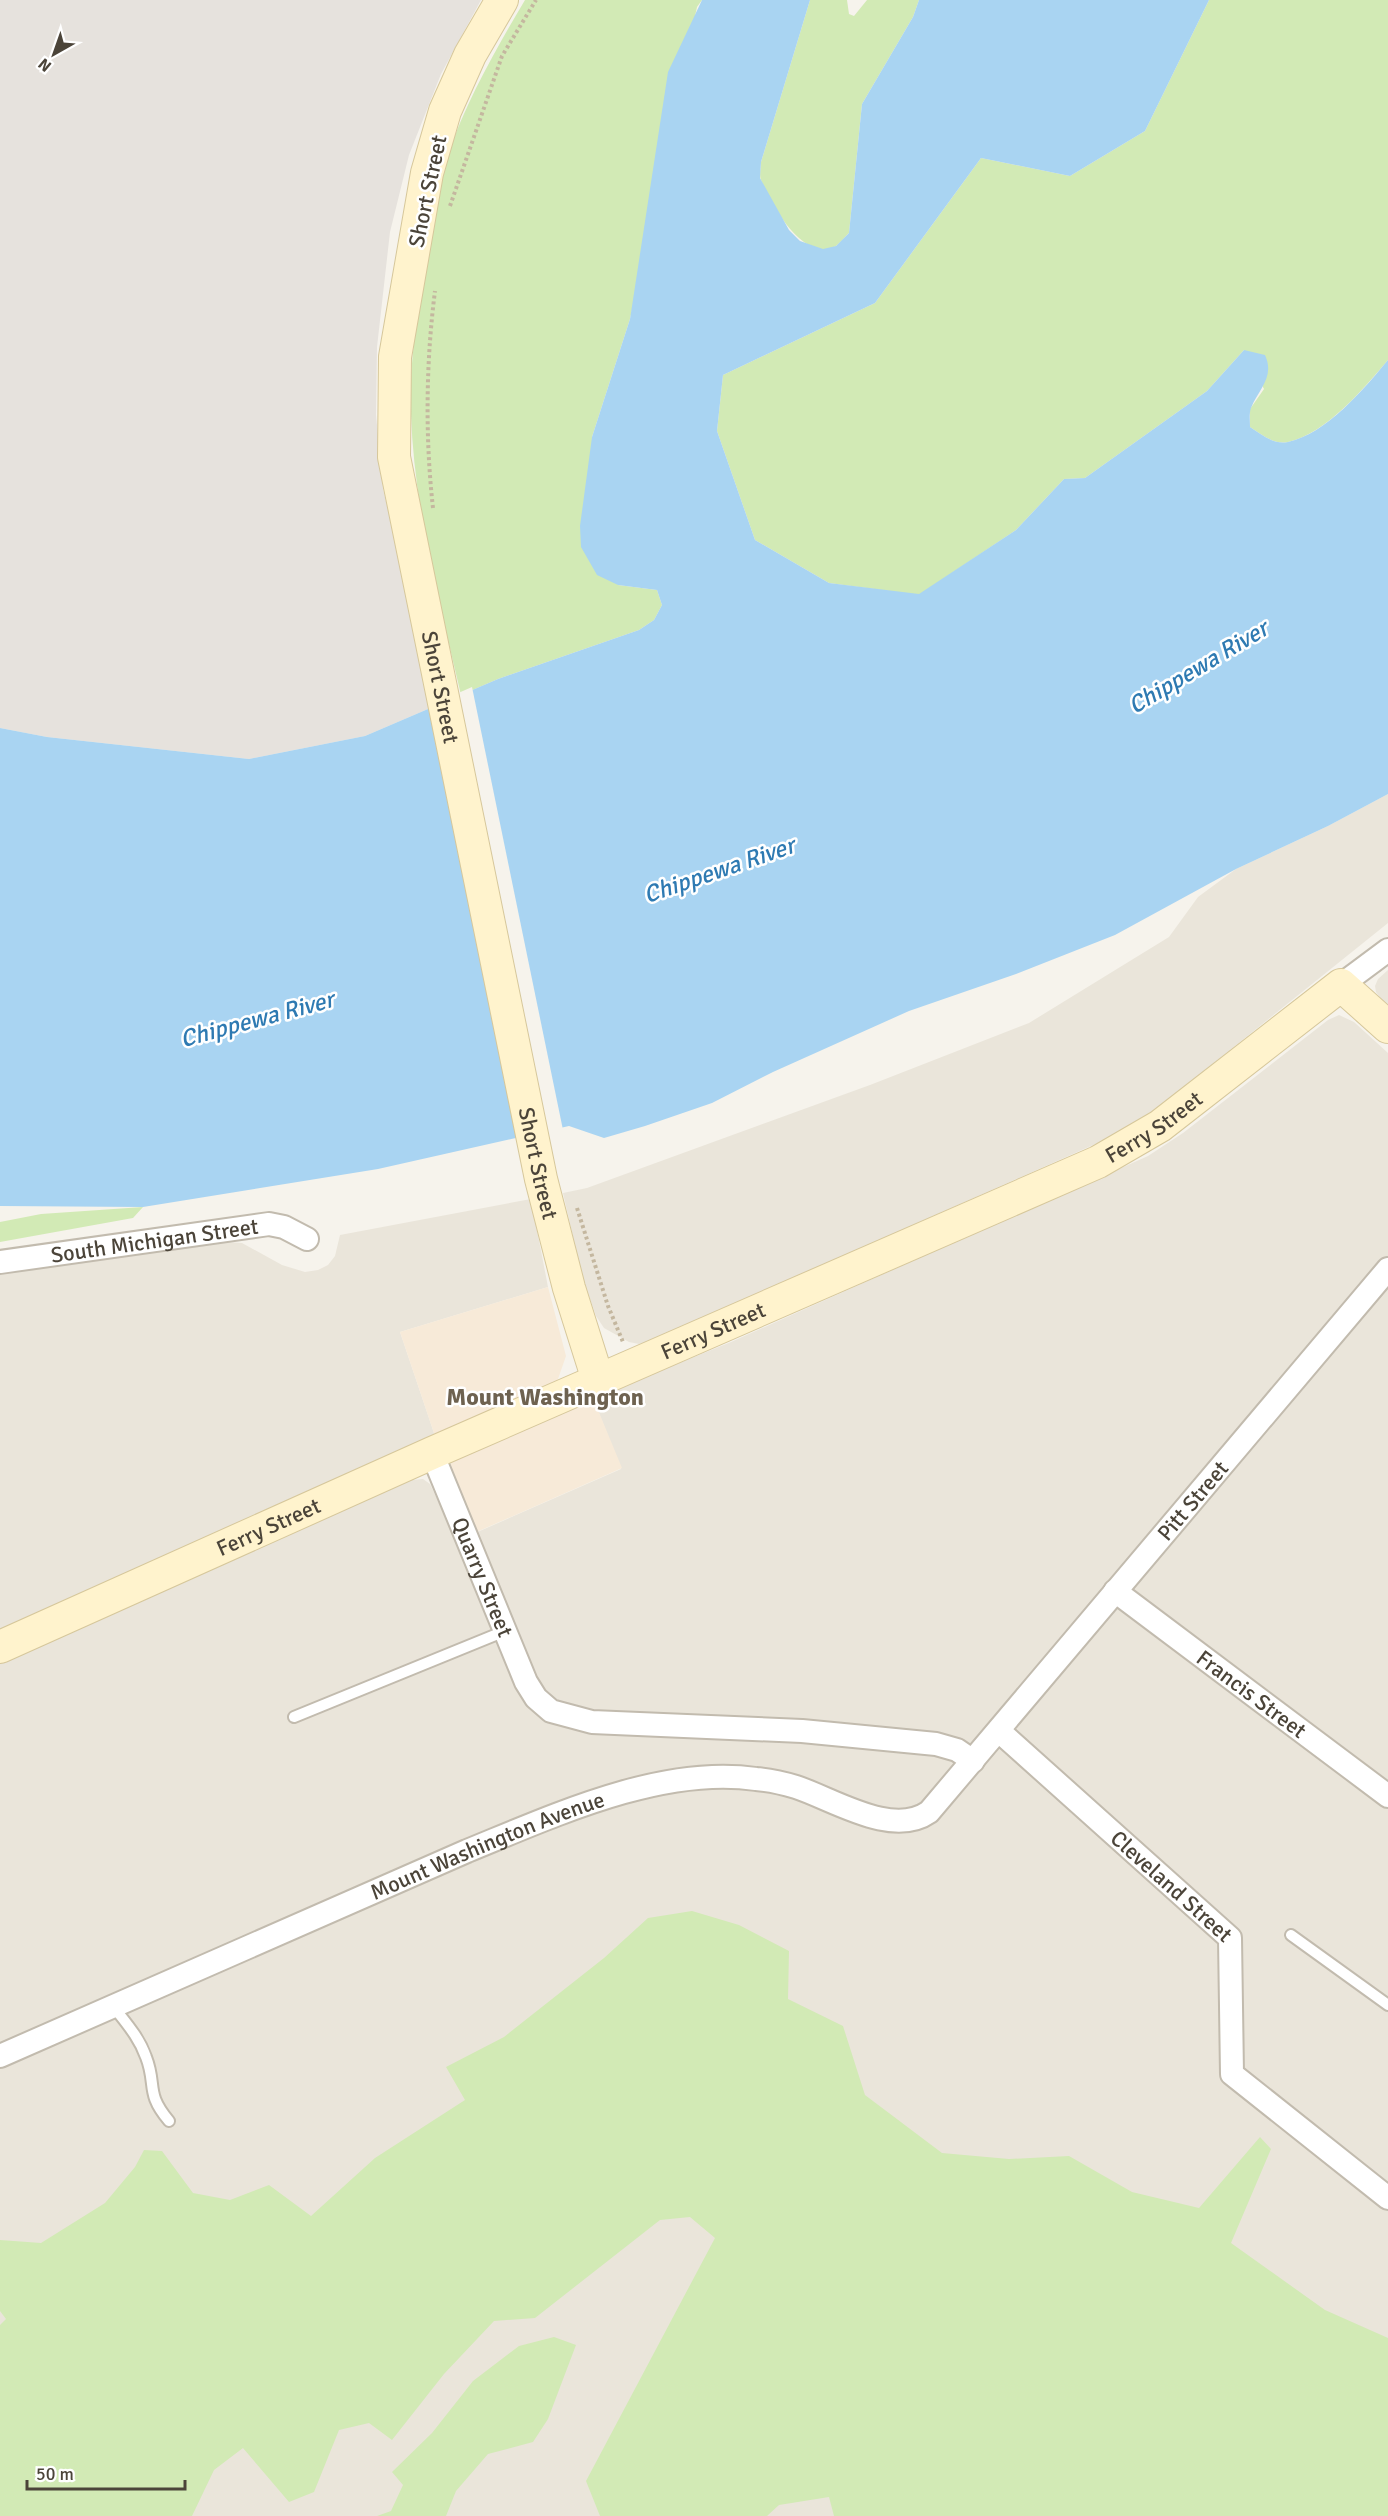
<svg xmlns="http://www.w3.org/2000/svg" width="1388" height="2516" viewBox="0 0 1388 2516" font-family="Signika,sans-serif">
<rect width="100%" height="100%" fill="#f6f3ec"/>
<!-- residential -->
<path fill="#eae5da" d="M 1388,794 L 1388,923 L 1154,1111 L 1111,1137 L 659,1338 L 639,1344 L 629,1342 L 604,1328 L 596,1316 L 582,1276 L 563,1193 L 587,1188 L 870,1085 L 1029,1023 L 1169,937 L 1198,897 L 1236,869 L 1328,826 Z
M 1388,970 L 1388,1009 L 1376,992 L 1375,986 L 1378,979 Z
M 1339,1015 L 1354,1022 L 1388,1053 L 1388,2516 L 0,2516 L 0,1662 L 412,1480 L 423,1479 L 430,1484 L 457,1541 L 621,1469 L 593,1398 L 731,1342 L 1148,1156 L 1183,1133 L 1328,1020 Z
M 531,1199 L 548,1287 L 400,1332 L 436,1439 L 0,1630 L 0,1273 L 227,1242 L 242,1243 L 282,1265 L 305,1272 L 318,1270 L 328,1265 L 335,1256 L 340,1235 Z"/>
<!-- commercial -->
<path fill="#f7ead8" d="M 548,1287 L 566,1356 L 558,1379 L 552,1387 L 436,1439 L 400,1332 Z
M 593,1398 L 622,1468 L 472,1534 L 448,1467 L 453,1461 Z"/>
<!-- industrial -->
<path fill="#e6e2dd" d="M 0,0 L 481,0 L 441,74 L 409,155 L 390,232 L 377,347 L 376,415 L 383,489 L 435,706 L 365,736 L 249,759 L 47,737 L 0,728 Z"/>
<!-- green -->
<path fill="#d2eab5" d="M 525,0 L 702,0 L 697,7 L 630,319 L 592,437 L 618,585 L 657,590 L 662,605 L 654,620 L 639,630 L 498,679 L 461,695 C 440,603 414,509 411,414 C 409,371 415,330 422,288 C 429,243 433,197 448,154 C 467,100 496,49 525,0 Z
M 810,0 L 847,0 L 849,14 L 854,16 L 867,0 L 919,0 L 913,17 L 862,104 L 849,233 C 845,237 840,243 836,246 C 803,264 771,204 761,180 C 759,175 761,168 761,162 Z
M 1209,0 L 1388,0 L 1388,360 C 1364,388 1326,434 1288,442 C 1273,445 1261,434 1250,427 L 1250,409 L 1264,389 L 1244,350 L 1207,391 L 1085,478 L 1064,479 L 1016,530 L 919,595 L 829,583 L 755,540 L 717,431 L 723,375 L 875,303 L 981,158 L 1070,176 L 1145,131 Z
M 143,1207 L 133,1218 L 0,1242 L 0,1222 L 41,1214 Z
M 692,1911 L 739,1925 L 789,1951 L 788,1999 L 843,2026 L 865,2095 L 942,2153 L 1009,2159 L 1069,2156 L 1132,2192 L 1199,2208 L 1260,2137 L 1271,2149 L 1231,2243 L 1325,2310 L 1388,2338 L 1388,2516 L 834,2516 L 829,2497 L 779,2505 L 767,2516 L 600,2516 L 586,2481 L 715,2238 L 690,2217 L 660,2220 L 535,2318 L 494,2321 L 444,2374 L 392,2440 L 369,2423 L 339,2430 L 314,2492 L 289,2502 L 243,2448 L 214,2470 L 192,2516 L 0,2516 L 0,2325 L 6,2319 L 0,2311 L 0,2240 L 41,2243 L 105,2203 L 135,2167 L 144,2150 L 162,2151 L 193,2193 L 230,2200 L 269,2185 L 311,2216 L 375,2158 L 465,2100 L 446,2067 L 504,2037 L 604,1958 L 648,1918 Z
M 554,2337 L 576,2345 L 548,2419 L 533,2442 L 488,2454 L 456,2491 L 446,2516 L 377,2516 L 391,2511 L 403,2485 L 392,2472 L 432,2433 L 473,2381 L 519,2346 Z"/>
<!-- water -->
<path fill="#a9d4f2" d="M 702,0 L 810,0 L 761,162 L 760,178 L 789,230 L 800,241 L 823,249 L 836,246 L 849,233 L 862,104 L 913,17 L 919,0 L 1209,0 L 1145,131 L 1070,176 L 981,158 L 875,303 L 723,375 L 717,431 L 755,540 L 829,583 L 919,594 L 1016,530 L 1064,479 L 1085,478 L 1207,391 L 1244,350 L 1265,355 C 1275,377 1259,389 1251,408 C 1249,413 1250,421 1250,427 C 1261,434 1273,445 1288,442 C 1326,434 1364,389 1388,360 L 1388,794 L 1328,826 L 1236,869 L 1115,935 L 1016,974 L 909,1011 L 773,1072 L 712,1103 L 645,1126 L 604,1138 L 569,1126 L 378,1169 L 143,1207 L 0,1206 L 0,728 L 47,737 L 249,759 L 365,736 L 498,679 L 639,630 L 654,620 L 662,605 L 657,590 L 618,585 L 597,575 L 581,547 L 580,526 L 592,437 L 630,319 L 668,72 Z"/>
<!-- pier -->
<path fill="#f6f3ec" d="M 472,687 L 563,1130 L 520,1139 L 431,705 Z"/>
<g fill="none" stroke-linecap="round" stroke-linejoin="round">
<defs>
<path id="lane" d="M 294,1717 L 505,1631
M 1291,1935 L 1388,2005
M 113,2006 C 126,2023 139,2037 146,2057 C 157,2085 145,2093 169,2121"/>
<g id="street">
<path d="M 1341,985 L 1388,950"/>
<path id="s1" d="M 0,1262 L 269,1224 L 284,1227 L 307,1239"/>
<path id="s2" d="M 432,1453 L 526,1682 L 536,1698 L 551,1711 L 592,1722 L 802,1731 L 936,1744 L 957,1750 L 973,1761"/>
<path id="s3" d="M 1115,1591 L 1388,1796"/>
<path id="s4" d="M 999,1731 L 1230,1938 L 1232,2074 L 1388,2198"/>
<path id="s5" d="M 0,2056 L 467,1851 C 553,1816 662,1765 756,1779 C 769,1780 783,1783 796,1787 C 833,1799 892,1838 929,1812 L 1388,1269"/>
</g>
<g id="secondary">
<path id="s6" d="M 502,0 L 470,55 L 445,111 L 427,173 L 395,357 L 394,457 L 541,1179 L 569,1288 L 598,1380"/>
<path id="s7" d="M 0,1647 L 432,1453 L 1098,1162 L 1160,1126 L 1341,985 L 1388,1027"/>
</g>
</defs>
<!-- lane casing -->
<use href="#lane" stroke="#c2bbae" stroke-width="14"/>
<!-- street casing -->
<use href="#street" stroke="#c2bbae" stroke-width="26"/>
<!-- secondary casing -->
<use href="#secondary" stroke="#d6c79b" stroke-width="34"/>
<!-- path -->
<path stroke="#c4b79f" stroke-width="4" stroke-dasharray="3 3" stroke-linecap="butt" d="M 450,206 L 502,56 L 536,0
M 433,508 C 425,437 426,361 435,291
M 577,1208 L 608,1306 L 623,1342"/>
<!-- lane -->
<use href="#lane" stroke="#fff" stroke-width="10"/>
<!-- street -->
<use href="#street" stroke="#fff" stroke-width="22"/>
<!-- secondary -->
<use href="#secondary" stroke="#fff3cd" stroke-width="32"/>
</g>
<g text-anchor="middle" stroke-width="5" stroke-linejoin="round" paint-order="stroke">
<!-- street labels -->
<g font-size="22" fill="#4b4439" stroke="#fff">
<text transform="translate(427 191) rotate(-78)" y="8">Short Street</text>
<text dy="8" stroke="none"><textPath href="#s6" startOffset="711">Short Street</textPath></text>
<text dy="8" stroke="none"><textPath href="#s7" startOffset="1266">Ferry Street</textPath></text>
<text dy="8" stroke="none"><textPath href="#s6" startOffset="1197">Short Street</textPath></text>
<text dy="8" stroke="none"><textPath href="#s1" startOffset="156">South Michigan Street</textPath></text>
<text dy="8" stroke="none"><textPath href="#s7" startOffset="780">Ferry Street</textPath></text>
<text dy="8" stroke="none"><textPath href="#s5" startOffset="1401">Pitt Street</textPath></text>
<text dy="8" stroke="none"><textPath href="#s7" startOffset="294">Ferry Street</textPath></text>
<text dy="8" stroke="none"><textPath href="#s2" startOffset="134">Quarry Street</textPath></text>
<text dy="8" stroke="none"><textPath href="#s3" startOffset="171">Francis Street</textPath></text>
<text dy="8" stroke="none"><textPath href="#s5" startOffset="531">Mount Washington Avenue</textPath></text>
<text dy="8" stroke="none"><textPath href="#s4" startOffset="232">Cleveland Street</textPath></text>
</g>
<!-- water labels -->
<g font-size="24" font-style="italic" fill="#2e7ab2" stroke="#fff">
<text transform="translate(1198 667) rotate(-31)" y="8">Chippewa River</text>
<text transform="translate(719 870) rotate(-19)" y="8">Chippewa River</text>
<text transform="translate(257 1019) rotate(-15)" y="8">Chippewa River</text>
</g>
<!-- neighbourhood labels -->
<g font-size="24" font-weight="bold" fill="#6e6250" stroke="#fff">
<text x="545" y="1405">Mount Washington</text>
</g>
</g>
<!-- north arrow -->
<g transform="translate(54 54) rotate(220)" stroke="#ffffff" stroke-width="4.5" paint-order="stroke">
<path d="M0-4.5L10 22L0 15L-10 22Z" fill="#4b4439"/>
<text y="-9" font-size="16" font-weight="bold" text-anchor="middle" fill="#4b4439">N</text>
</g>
<!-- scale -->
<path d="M27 2480v9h158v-9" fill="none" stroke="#4b4439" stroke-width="3"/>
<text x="36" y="2480" font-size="18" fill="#4b4439" stroke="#ffffff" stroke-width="4.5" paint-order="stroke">50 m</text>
</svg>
